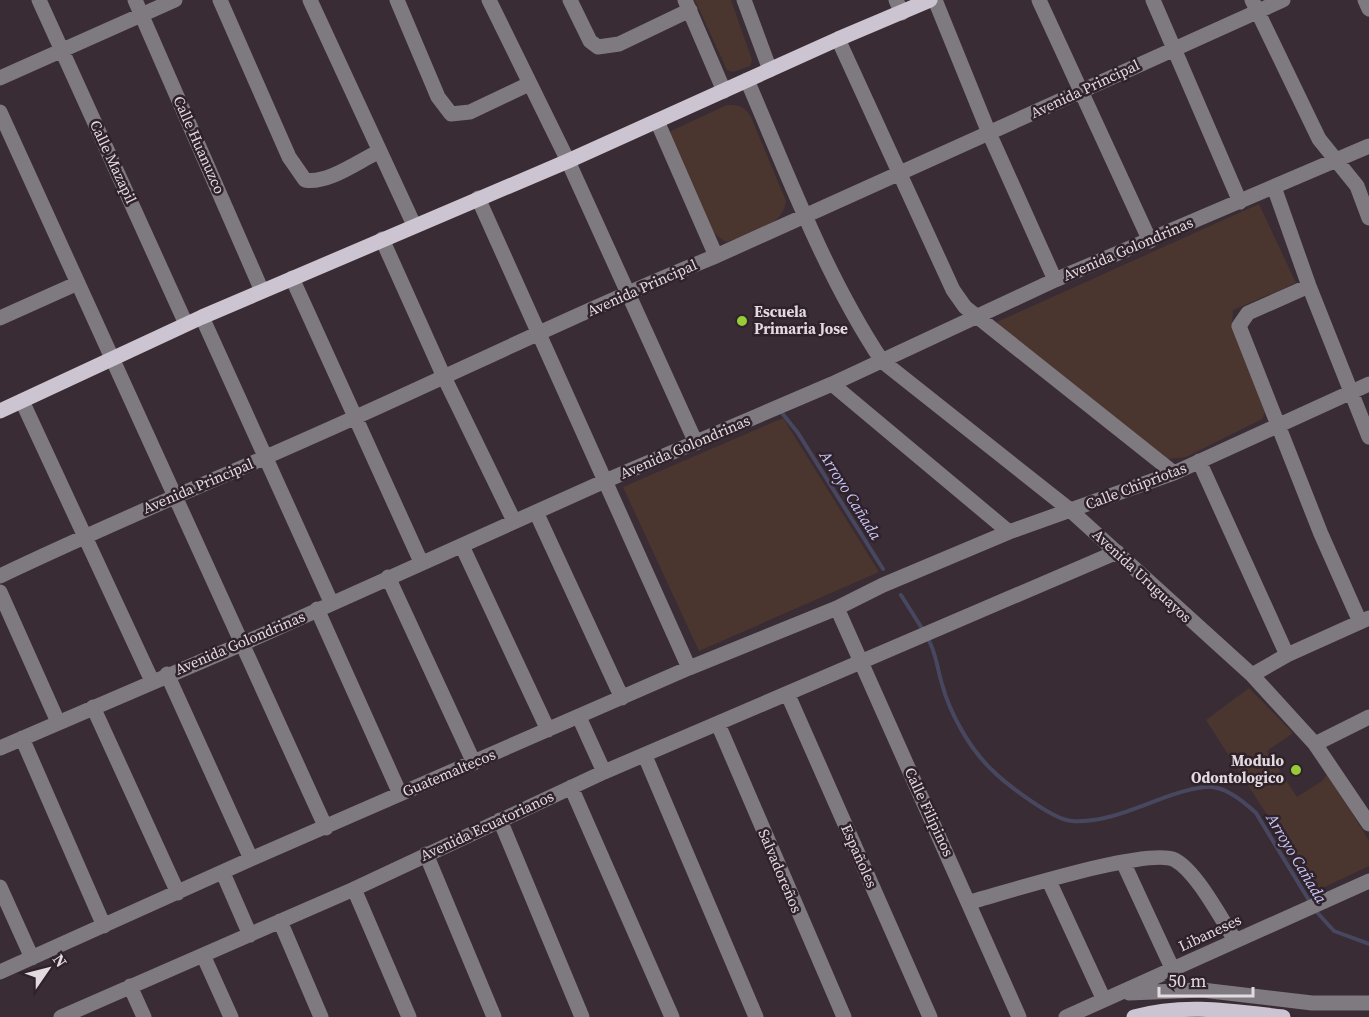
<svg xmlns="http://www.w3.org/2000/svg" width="1369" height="1017" viewBox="0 0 1369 1017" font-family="'Source Serif 4',serif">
<rect width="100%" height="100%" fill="#392c34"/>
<!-- green -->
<path fill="#4a362f" d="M 695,0 L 731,0 L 752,60 L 750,66 L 733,72 L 727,70 Z
M 727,105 C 739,105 744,106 751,117 L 786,201 C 784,226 747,235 726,242 L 711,231 L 669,136 L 671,131 Z
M 1259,204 L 1296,283 L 1233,310 L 1232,326 L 1265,412 L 1262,419 L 1186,457 L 1168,459 L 1011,342 L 997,322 Z
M 783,418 L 879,572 L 699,651 L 623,487 Z
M 1249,688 L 1293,733 L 1267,751 L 1297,797 L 1322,781 L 1328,773 L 1369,841 L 1369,866 L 1316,891 L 1206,720 Z"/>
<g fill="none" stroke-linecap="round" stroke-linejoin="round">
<!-- stream -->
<path stroke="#474760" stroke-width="4" d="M 782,413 L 798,433 L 883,569
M 901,595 L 923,630
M 927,637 C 936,651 937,668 942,684 C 950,714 970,749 992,770 C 1006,784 1053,820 1072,821 C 1118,824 1161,792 1205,787 C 1224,785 1243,801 1256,813 L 1310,902
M 1314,909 L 1334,931 L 1369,944"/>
<!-- minor -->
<path stroke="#7e7a80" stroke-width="15" d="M 39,0 L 186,324
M 135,0 L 262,291
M 220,0 L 289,157 L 305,180 C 328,184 357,162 378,152
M 310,0 L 414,225
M 397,0 L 438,97 L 451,114 L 470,112 L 529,84
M 489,0 L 568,161 L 696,443
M 570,0 L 590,41 L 598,47 L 619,44 L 690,10
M 685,0 L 724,91
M 744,0 L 770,70
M 896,0 L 902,13
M 935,0 L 989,133 L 1055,280
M 1039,0 L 1150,241
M 1153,0 L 1240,202
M 1252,0 L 1319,139 L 1357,186 L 1369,218
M 1365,0 L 1369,9
M 838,39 L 953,290 L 965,307 L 1174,473
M 0,78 L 175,0
M 747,80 C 788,175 825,275 882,361 L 1070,510 L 1252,675 L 1315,744 L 1369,824
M 0,112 L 326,828
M 657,121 L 716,256
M 1274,187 L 1309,286 L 1369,437
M 478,198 L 689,668
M 382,239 L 444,377 L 514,521
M 292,278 L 421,562
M 1309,286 L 1248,313 L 1239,326 L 1321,534 L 1360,622
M 202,317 L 331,602
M 0,318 L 78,283
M 832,384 L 1009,532
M 22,401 L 152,681
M 1199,461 L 1287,655
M 536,512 L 622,698
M 462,546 L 548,730
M 0,576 C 117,520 237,471 356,417 C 476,363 595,305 716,256 L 1283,0
M 388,577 L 474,763
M 0,592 L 58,722
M 837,608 L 1019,1017
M 317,609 L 400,794
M 167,674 L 251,859
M 1252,675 L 1287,655 L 1369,618
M 788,695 L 930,1017
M 93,707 L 178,893
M 579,717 L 604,772
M 718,724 L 844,1017
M 22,738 L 104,926
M 1315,744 L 1369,717
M 0,748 L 242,644 L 605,481 L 832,384 L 1055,280 L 1369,146
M 645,756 L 756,1017
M 571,787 L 672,1017
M 500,820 L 582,1017
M 426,854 L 494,1017
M 1123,862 L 1173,970
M 223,873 L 250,935
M 1049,881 L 1104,1000
M 0,887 L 32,958
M 354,889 L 409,1017
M 970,902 C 1004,893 1150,846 1175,860 C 1197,872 1221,919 1235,940
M 280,921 L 321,1017
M 203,955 L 231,1017
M 0,972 L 251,859 L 689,668 L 837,608 L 883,585 L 1009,532 L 1174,473 L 1369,384
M 130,986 L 144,1017
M 1129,993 L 1202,990 L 1312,1003 L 1369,1003
M 61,1017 L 354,889 L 604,772 L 1117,552
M 1066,1017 L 1369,881"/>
<!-- major -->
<path stroke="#ccc4d1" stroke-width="15" d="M 0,411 L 202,317 L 568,161 L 838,39 L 930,0
M 1134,1017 C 1185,1003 1231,1011 1283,1017"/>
</g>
<!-- markers -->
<g fill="#98cb37" stroke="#2f222a" stroke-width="2">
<circle cx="742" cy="321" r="6"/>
<circle cx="1296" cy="770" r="6"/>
</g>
<g text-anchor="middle" stroke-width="5" stroke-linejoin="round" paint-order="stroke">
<!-- street labels -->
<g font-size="15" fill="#e3dadf" stroke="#2f222a">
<text transform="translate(1085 89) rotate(-25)" y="5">Avenida Principal</text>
<text transform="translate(199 145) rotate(66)" y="5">Calle Huanuzco</text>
<text transform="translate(113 162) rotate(65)" y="5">Calle Mazapil</text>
<text transform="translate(1128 249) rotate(-23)" y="5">Avenida Golondrinas</text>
<text transform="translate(642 288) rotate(-24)" y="5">Avenida Principal</text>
<text transform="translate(685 447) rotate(-23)" y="5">Avenida Golondrinas</text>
<text transform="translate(198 486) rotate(-23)" y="5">Avenida Principal</text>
<text transform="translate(1136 486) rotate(-21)" y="5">Calle Chipriotas</text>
<text transform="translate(1142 576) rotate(43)" y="5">Avenida Uruguayos</text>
<text transform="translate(240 643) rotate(-23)" y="5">Avenida Golondrinas</text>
<text transform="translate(449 773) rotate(-23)" y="5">Guatemaltecos</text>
<text transform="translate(929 812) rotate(65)" y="5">Calle Filipinos</text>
<text transform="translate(487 826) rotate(-25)" y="5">Avenida Ecuatorianos</text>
<text transform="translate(859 856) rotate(66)" y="5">Españoles</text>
<text transform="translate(780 871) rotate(67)" y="5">Salvadoreños</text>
<text transform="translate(1210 933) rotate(-25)" y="5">Libaneses</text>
</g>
<!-- poi labels -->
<g font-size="15" font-weight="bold" fill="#e3dadf" stroke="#2f222a" text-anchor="start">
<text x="754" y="317">Escuela<tspan x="754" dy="17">Primaria Jose</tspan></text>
<text x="1284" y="766" text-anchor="end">Modulo<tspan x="1284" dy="17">Odontologico</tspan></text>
</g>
<!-- water labels -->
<g font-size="16" font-style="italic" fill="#c8c8fc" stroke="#2f222a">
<text transform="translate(851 495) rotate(58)" y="6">Arroyo Cañada</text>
<text transform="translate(1297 858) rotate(59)" y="6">Arroyo Cañada</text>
</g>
</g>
<!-- north arrow -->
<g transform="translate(48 969) rotate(55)" stroke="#2f222a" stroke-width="4.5" paint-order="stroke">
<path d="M0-4.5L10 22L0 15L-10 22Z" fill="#e3dadf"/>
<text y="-9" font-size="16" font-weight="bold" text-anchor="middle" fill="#e3dadf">N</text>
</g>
<!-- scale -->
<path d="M1159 987v9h94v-9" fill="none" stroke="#e3dadf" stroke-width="3"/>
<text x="1168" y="987" font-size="18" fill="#e3dadf" stroke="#2f222a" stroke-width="4.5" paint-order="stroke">50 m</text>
</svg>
